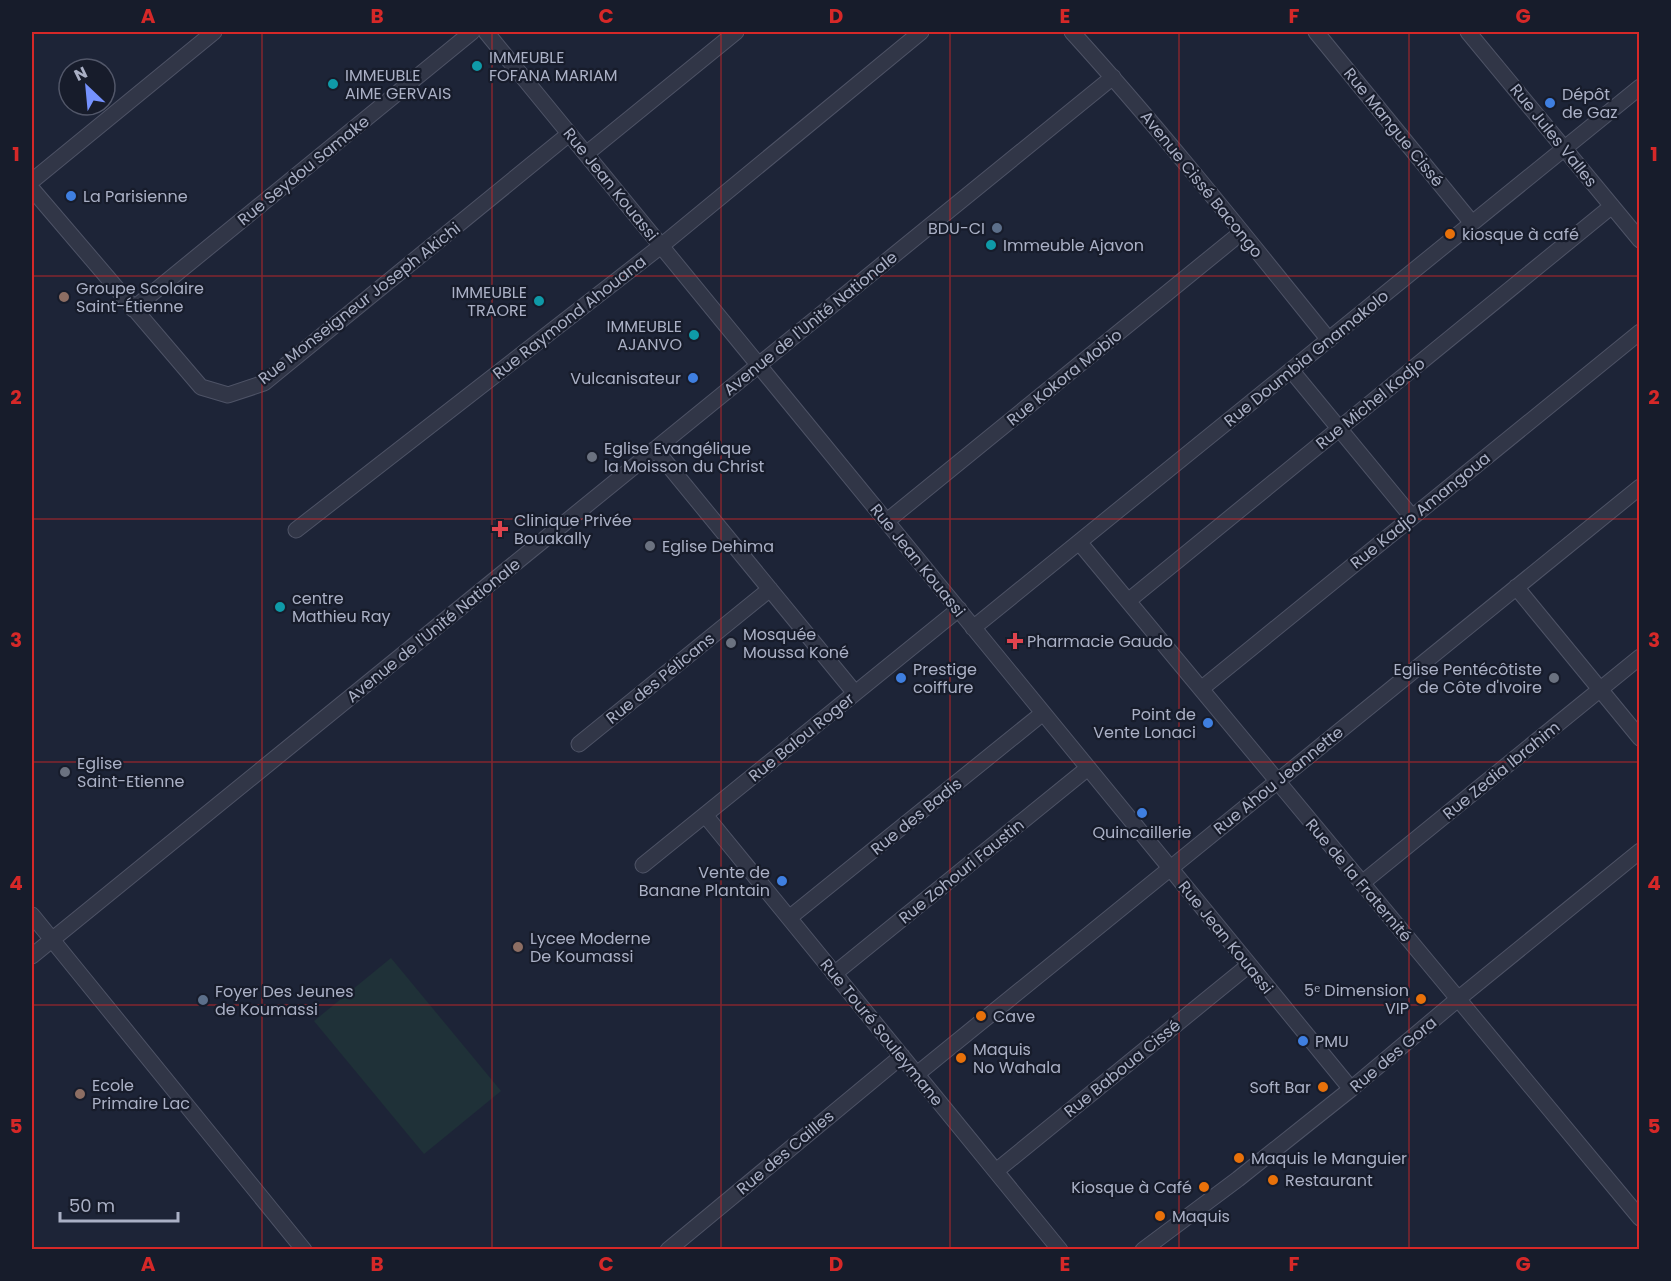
<svg xmlns="http://www.w3.org/2000/svg" width="1671" height="1281" viewBox="0 0 1671 1281" font-family="Poppins,sans-serif">
<rect width="100%" height="100%" fill="#1d2437"/>
<!-- grass -->
<path fill="#1f3138" d="M 391,958 L 501,1091 L 424,1154 L 314,1021 Z"/>
<g fill="none" stroke-linecap="round" stroke-linejoin="round">
<defs>
<path id="minor" d="M 486,32 L 1351,1089
M 1072,32 C 1162,131 1245,236 1329,340
M 1316,32 L 1472,223
M 1468,32 L 1640,240
M 586,154 L 736,32
M 32,181 L 214,32
M 32,189 L 201,387 L 228,395 L 264,383 L 569,134
M 133,309 L 472,32
M 1291,370 L 1412,517
M 655,449 L 855,693
M 887,521 L 1242,232
M 296,530 L 661,246 L 921,32
M 1079,542 L 1640,1218
M 1516,587 L 1640,738
M 1128,601 L 1612,206
M 973,628 L 1640,87
M 1201,689 L 1640,332
M 579,744 L 770,589
M 705,815 L 1060,1250
M 643,865 L 959,609
M 1362,883 L 1640,657
M 32,915 L 304,1250
M 789,918 L 1043,713
M 32,956 L 1113,77
M 834,974 L 1088,768
M 917,1074 L 1640,487
M 996,1171 L 1249,965
M 668,1250 L 902,1056
M 1143,1250 L 1238,1179 L 1351,1089 L 1458,999 L 1640,851"/>
</defs>
<!-- minor casing -->
<use href="#minor" stroke="#4e5366" stroke-width="17"/>
<!-- minor -->
<use href="#minor" stroke="#313647" stroke-width="15"/>
</g>
<!-- grid -->
<path fill="none" stroke="#d62828" stroke-width="1.5" stroke-opacity="0.55" d="M 262,32 L 262,1250M 492,32 L 492,1250M 721,32 L 721,1250M 950,32 L 950,1250M 1179,32 L 1179,1250M 1409,32 L 1409,1250M 32,276 L 1640,276M 32,519 L 1640,519M 32,762 L 1640,762M 32,1005 L 1640,1005"/>
<!-- markers -->
<g fill="#0f9aa8" stroke="#171c2b" stroke-width="2">
<circle cx="477" cy="66" r="6"/>
<circle cx="333" cy="84" r="6"/>
<circle cx="991" cy="245" r="6"/>
<circle cx="539" cy="301" r="6"/>
<circle cx="694" cy="335" r="6"/>
<circle cx="280" cy="607" r="6"/>
</g>
<g fill="#3f7fe0" stroke="#171c2b" stroke-width="2">
<circle cx="1550" cy="103" r="6"/>
<circle cx="71" cy="196" r="6"/>
<circle cx="693" cy="378" r="6"/>
<circle cx="901" cy="678" r="6"/>
<circle cx="1208" cy="723" r="6"/>
<circle cx="1142" cy="813" r="6"/>
<circle cx="782" cy="881" r="6"/>
<circle cx="1303" cy="1041" r="6"/>
</g>
<g fill="#5c6f8a" stroke="#171c2b" stroke-width="2">
<circle cx="997" cy="228" r="6"/>
<circle cx="203" cy="1000" r="6"/>
</g>
<g fill="#e8710a" stroke="#171c2b" stroke-width="2">
<circle cx="1450" cy="234" r="6"/>
<circle cx="1421" cy="999" r="6"/>
<circle cx="981" cy="1016" r="6"/>
<circle cx="961" cy="1058" r="6"/>
<circle cx="1323" cy="1087" r="6"/>
<circle cx="1239" cy="1158" r="6"/>
<circle cx="1273" cy="1180" r="6"/>
<circle cx="1204" cy="1187" r="6"/>
<circle cx="1160" cy="1216" r="6"/>
</g>
<g fill="#8d6e63" stroke="#171c2b" stroke-width="2">
<circle cx="64" cy="297" r="6"/>
<circle cx="518" cy="947" r="6"/>
<circle cx="80" cy="1094" r="6"/>
</g>
<g fill="#6b7280" stroke="#171c2b" stroke-width="2">
<circle cx="592" cy="457" r="6"/>
<circle cx="650" cy="546" r="6"/>
<circle cx="731" cy="643" r="6"/>
<circle cx="1554" cy="678" r="6"/>
<circle cx="65" cy="772" r="6"/>
</g>
<g fill="#e0444e" stroke="#171c2b" stroke-width="2">
<path d="M497 520h6v6h6v6h-6v6h-6v-6h-6v-6h6z"/>
<path d="M1012 632h6v6h6v6h-6v6h-6v-6h-6v-6h6z"/>
</g>
<g text-anchor="middle" stroke-width="4.5" stroke-linejoin="round" paint-order="stroke">
<!-- poi labels -->
<g font-size="16" fill="#aab0c5" stroke="#171c2b" text-anchor="start">
<text x="489" y="63">IMMEUBLE<tspan x="489" dy="18">FOFANA MARIAM</tspan></text>
<text x="345" y="81">IMMEUBLE<tspan x="345" dy="18">AIME GERVAIS</tspan></text>
<text x="1562" y="100">Dépôt<tspan x="1562" dy="18">de Gaz</tspan></text>
<text x="83" y="202">La Parisienne</text>
<text x="985" y="234" text-anchor="end">BDU-CI</text>
<text x="1462" y="240">kiosque à café</text>
<text x="1003" y="251">Immeuble Ajavon</text>
<text x="76" y="294">Groupe Scolaire<tspan x="76" dy="18">Saint-Étienne</tspan></text>
<text x="527" y="298" text-anchor="end">IMMEUBLE<tspan x="527" dy="18">TRAORE</tspan></text>
<text x="682" y="332" text-anchor="end">IMMEUBLE<tspan x="682" dy="18">AJANVO</tspan></text>
<text x="681" y="384" text-anchor="end">Vulcanisateur</text>
<text x="604" y="454">Eglise Evangélique<tspan x="604" dy="18">la Moisson du Christ</tspan></text>
<text x="514" y="526">Clinique Privée<tspan x="514" dy="18">Bouakally</tspan></text>
<text x="662" y="552">Eglise Dehima</text>
<text x="292" y="604">centre<tspan x="292" dy="18">Mathieu Ray</tspan></text>
<text x="743" y="640">Mosquée<tspan x="743" dy="18">Moussa Koné</tspan></text>
<text x="1027" y="647">Pharmacie Gaudo</text>
<text x="913" y="675">Prestige<tspan x="913" dy="18">coiffure</tspan></text>
<text x="1542" y="675" text-anchor="end">Eglise Pentécôtiste<tspan x="1542" dy="18">de Côte d'Ivoire</tspan></text>
<text x="1196" y="720" text-anchor="end">Point de<tspan x="1196" dy="18">Vente Lonaci</tspan></text>
<text x="77" y="769">Eglise<tspan x="77" dy="18">Saint-Etienne</tspan></text>
<text x="1142" y="838" text-anchor="middle">Quincaillerie</text>
<text x="770" y="878" text-anchor="end">Vente de<tspan x="770" dy="18">Banane Plantain</tspan></text>
<text x="530" y="944">Lycee Moderne<tspan x="530" dy="18">De Koumassi</tspan></text>
<text x="1409" y="996" text-anchor="end">5ᵉ Dimension<tspan x="1409" dy="18">VIP</tspan></text>
<text x="215" y="997">Foyer Des Jeunes<tspan x="215" dy="18">de Koumassi</tspan></text>
<text x="993" y="1022">Cave</text>
<text x="1315" y="1047">PMU</text>
<text x="973" y="1055">Maquis<tspan x="973" dy="18">No Wahala</tspan></text>
<text x="92" y="1091">Ecole<tspan x="92" dy="18">Primaire Lac</tspan></text>
<text x="1311" y="1093" text-anchor="end">Soft Bar</text>
<text x="1251" y="1164">Maquis le Manguier</text>
<text x="1285" y="1186">Restaurant</text>
<text x="1192" y="1193" text-anchor="end">Kiosque à Café</text>
<text x="1172" y="1222">Maquis</text>
</g>
<!-- street labels -->
<g font-size="16" fill="#aab0c5" stroke="#171c2b">
<text transform="translate(1394 127) rotate(51)" y="6">Rue Mangue Cissé</text>
<text transform="translate(1554 135) rotate(51)" y="6">Rue Jules Valles</text>
<text transform="translate(303 170) rotate(-39)" y="6">Rue Seydou Samake</text>
<text transform="translate(611 184) rotate(51)" y="6">Rue Jean Kouassi</text>
<text transform="translate(1202 184) rotate(51)" y="6">Avenue Cissé Bacongo</text>
<text transform="translate(359 303) rotate(-38)" y="6">Rue Monseigneur Joseph Akichi</text>
<text transform="translate(569 317) rotate(-38)" y="6">Rue Raymond Ahouana</text>
<text transform="translate(810 323) rotate(-39)" y="6">Avenue de l'Unité Nationale</text>
<text transform="translate(1306 358) rotate(-39)" y="6">Rue Doumbia Gnamakolo</text>
<text transform="translate(1064 377) rotate(-39)" y="6">Rue Kokora Mobio</text>
<text transform="translate(1370 403) rotate(-39)" y="6">Rue Michel Kodjo</text>
<text transform="translate(1420 510) rotate(-39)" y="6">Rue Kadjo Amangoua</text>
<text transform="translate(918 560) rotate(51)" y="6">Rue Jean Kouassi</text>
<text transform="translate(433 630) rotate(-39)" y="6">Avenue de l'Unité Nationale</text>
<text transform="translate(660 678) rotate(-39)" y="6">Rue des Pélicans</text>
<text transform="translate(801 737) rotate(-39)" y="6">Rue Balou Roger</text>
<text transform="translate(1501 770) rotate(-39)" y="6">Rue Zedia Ibrahim</text>
<text transform="translate(1278 780) rotate(-39)" y="6">Rue Ahou Jeannette</text>
<text transform="translate(916 816) rotate(-39)" y="6">Rue des Badis</text>
<text transform="translate(961 871) rotate(-39)" y="6">Rue Zohouri Faustin</text>
<text transform="translate(1359 880) rotate(50)" y="6">Rue de la Fraternité</text>
<text transform="translate(1226 937) rotate(51)" y="6">Rue Jean Kouassi</text>
<text transform="translate(882 1032) rotate(51)" y="6">Rue Touré Souleymane</text>
<text transform="translate(1393 1054) rotate(-40)" y="6">Rue des Gora</text>
<text transform="translate(1122 1068) rotate(-39)" y="6">Rue Baboua Cissé</text>
<text transform="translate(785 1152) rotate(-40)" y="6">Rue des Cailles</text>
</g>
</g>
<!-- border -->
<rect width="1671" height="1281" fill="none" stroke="#171c2b" stroke-width="66"/>
<!-- north arrow -->
<g transform="translate(87 87) rotate(334)"><circle r="28" fill="#171c2b" stroke="#525769" stroke-width="1.5"/>
<path d="M0-4.5L10 22L0 15L-10 22Z" fill="#7592ff"/>
<text y="-9" font-size="16" font-weight="bold" text-anchor="middle" fill="#aab0c5">N</text>
</g>
<!-- scale -->
<path d="M60 1212v9h118v-9" fill="none" stroke="#aab0c5" stroke-width="3"/>
<text x="69" y="1212" font-size="18" fill="#aab0c5" stroke="#171c2b" stroke-width="4.5" paint-order="stroke">50 m</text>
<rect x="33" y="33" width="1605" height="1215" fill="none" stroke="#d62828" stroke-width="2"/>
<g font-size="20" text-anchor="middle" font-weight="bold" fill="#d62828">
<text x="148" y="23">A</text>
<text x="377" y="23">B</text>
<text x="606" y="23">C</text>
<text x="836" y="23">D</text>
<text x="1065" y="23">E</text>
<text x="1294" y="23">F</text>
<text x="1523" y="23">G</text>
<text x="16" y="161">1</text>
<text x="1654" y="161">1</text>
<text x="16" y="404">2</text>
<text x="1654" y="404">2</text>
<text x="16" y="647">3</text>
<text x="1654" y="647">3</text>
<text x="16" y="890">4</text>
<text x="1654" y="890">4</text>
<text x="16" y="1133">5</text>
<text x="1654" y="1133">5</text>
<text x="148" y="1271">A</text>
<text x="377" y="1271">B</text>
<text x="606" y="1271">C</text>
<text x="836" y="1271">D</text>
<text x="1065" y="1271">E</text>
<text x="1294" y="1271">F</text>
<text x="1523" y="1271">G</text>
</g>
</svg>
